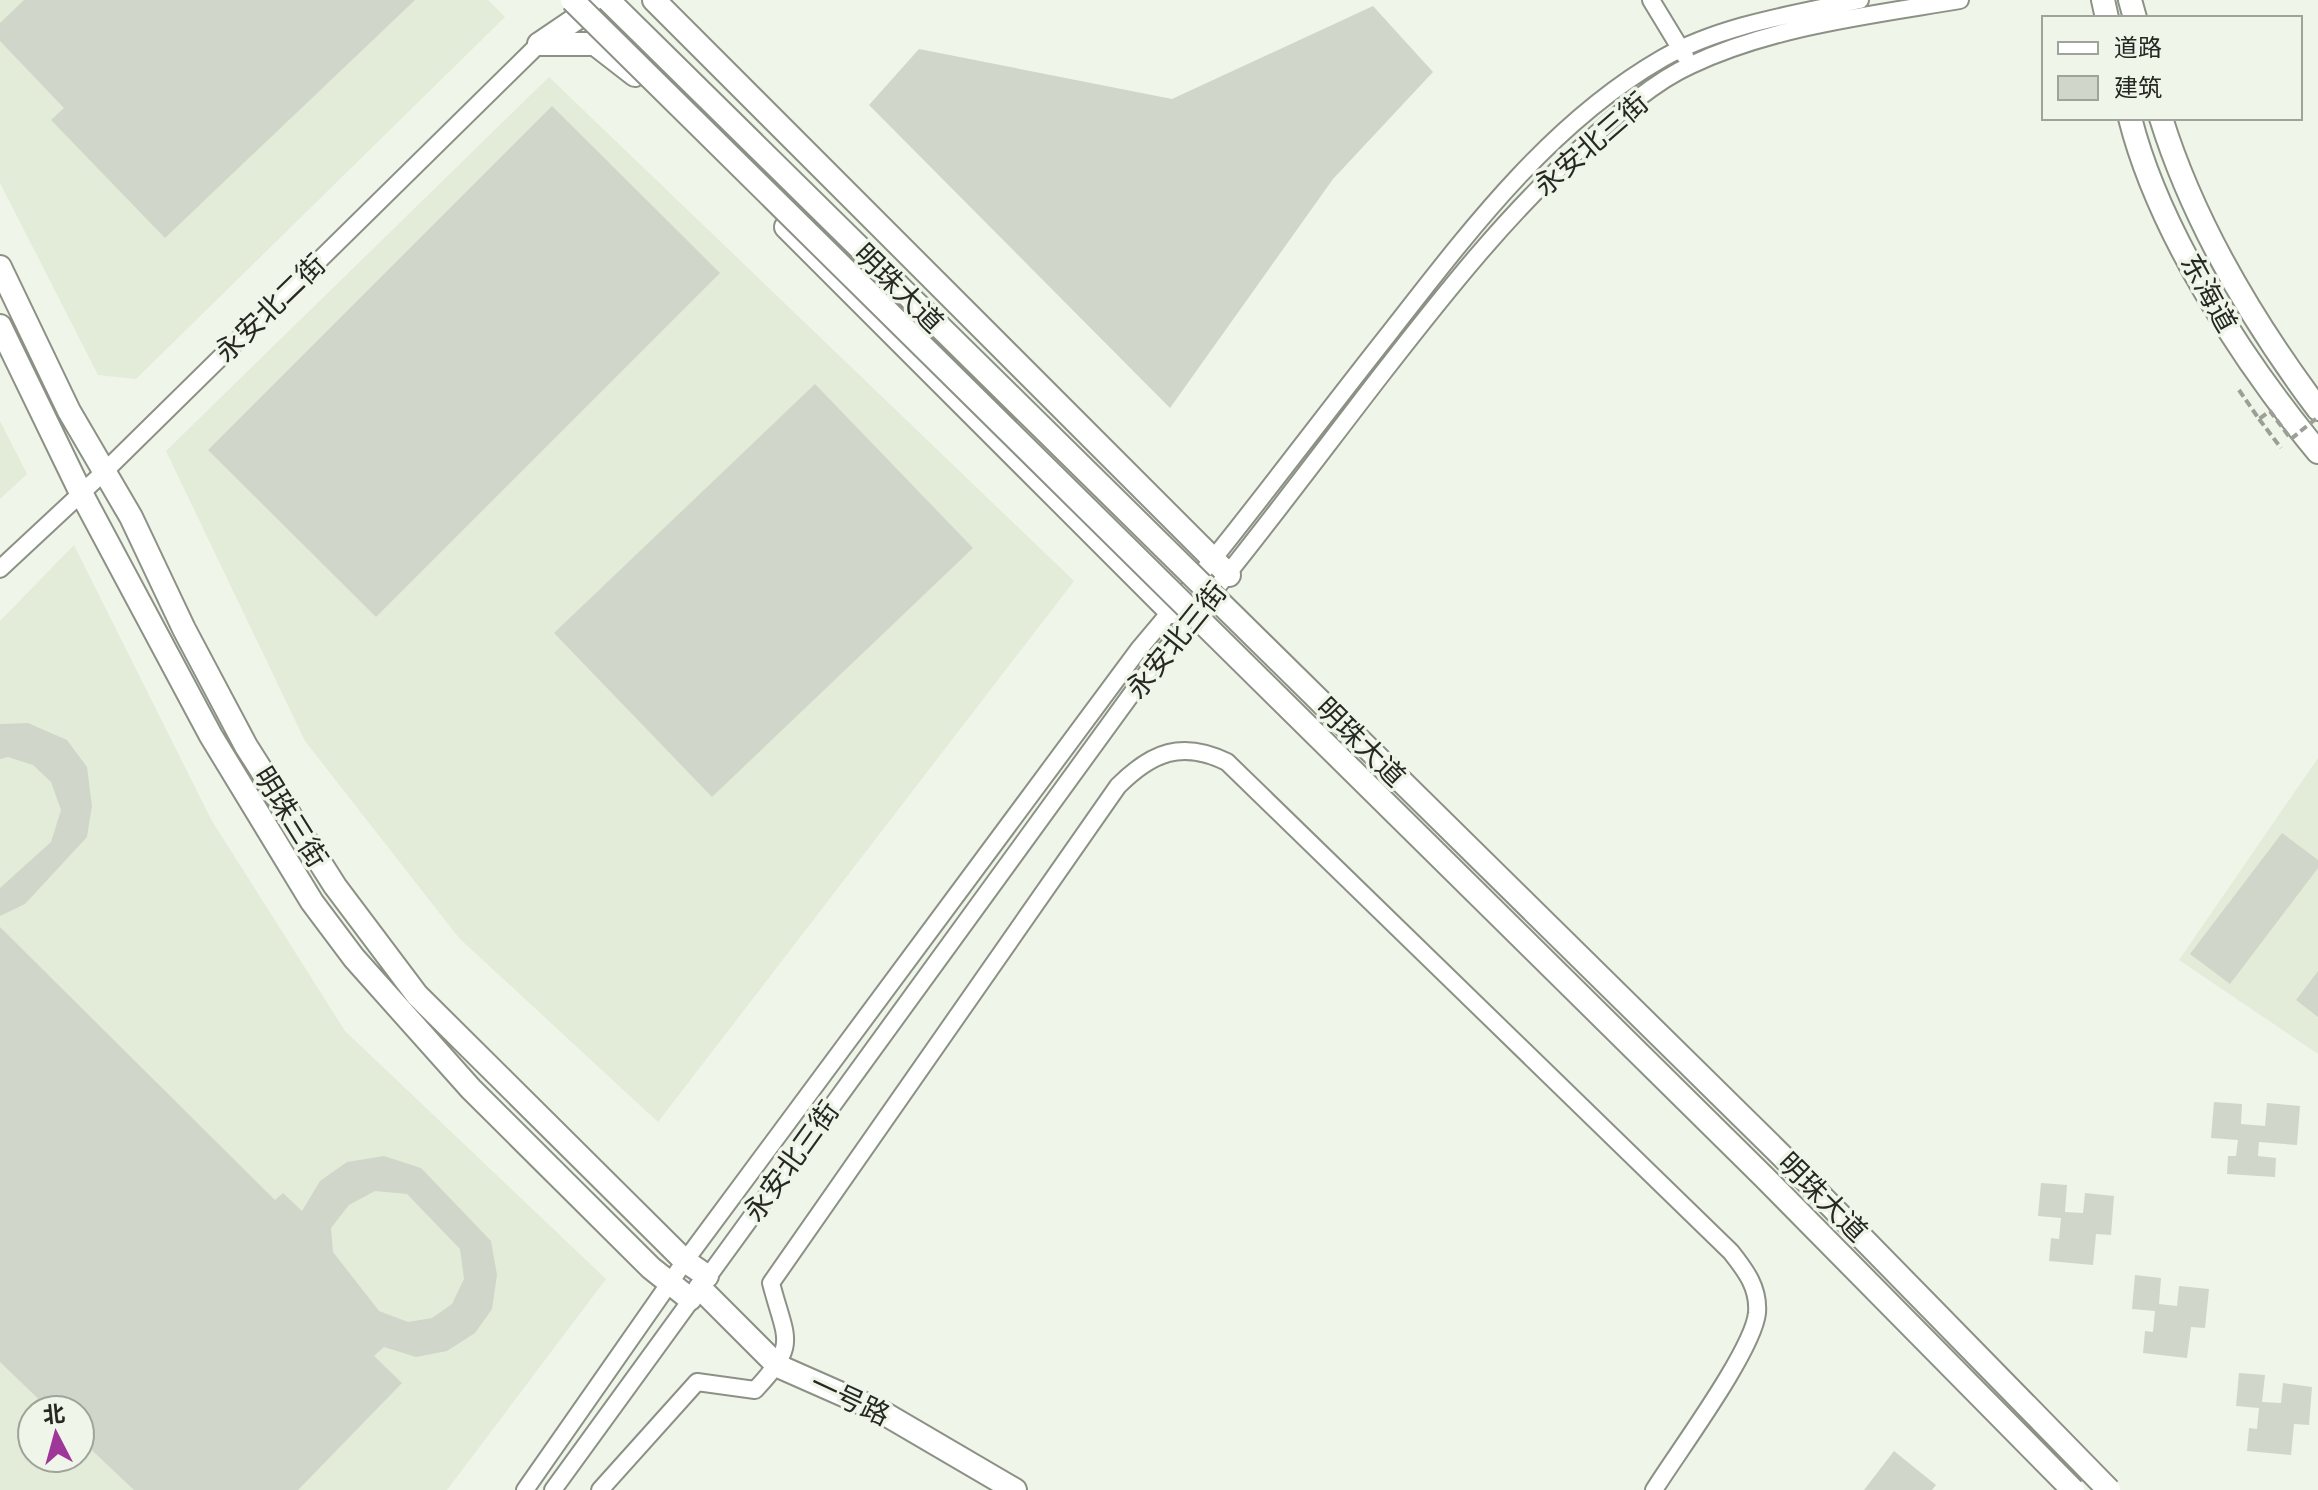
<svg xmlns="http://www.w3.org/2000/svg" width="2318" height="1490" viewBox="0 0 2318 1490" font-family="'Alegreya Sans','Noto Sans SC',sans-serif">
<rect width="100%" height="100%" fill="#eff5e8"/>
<!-- built -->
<path fill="#e3ecd8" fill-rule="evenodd" d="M 0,0 L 488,0 L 505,17 L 136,379 L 98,375 L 0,183 Z
M 549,77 L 1074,581 L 658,1122 L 459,938 L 305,741 L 166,451 Z
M 0,421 L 27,474 L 0,499 Z
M 74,545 L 212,821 L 345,1031 L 606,1279 L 447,1490 L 0,1490 L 0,621 ZM 32,1410 L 80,1410 L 80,1458 L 32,1458 Z
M 2318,758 L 2318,1054 L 2179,960 Z"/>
<!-- building -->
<path fill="#d0d6c9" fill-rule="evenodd" d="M 24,0 L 415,0 L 165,238 L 51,120 L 64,108 L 0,41 L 0,23 Z
M 1373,6 L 1433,72 L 1333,179 L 1170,408 L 869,105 L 919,49 L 1172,99 Z
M 552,106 L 720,273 L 376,617 L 208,450 Z
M 815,384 L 973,548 L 712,797 L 554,633 Z
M 28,723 L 67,740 L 87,767 L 92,806 L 87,837 L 25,904 L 0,916 L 0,888 L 51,842 L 61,810 L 51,782 L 33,765 L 8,757 L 0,759 L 0,724 Z
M 2282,833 L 2318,860 L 2318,868 L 2230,984 L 2190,954 Z
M 0,927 L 275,1200 L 283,1193 L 302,1211 L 320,1181 L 347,1162 L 384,1156 L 421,1168 L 491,1241 L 497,1275 L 492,1309 L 475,1333 L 447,1351 L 416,1357 L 384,1347 L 374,1356 L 402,1383 L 298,1490 L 134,1490 L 80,1439 L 80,1410 L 50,1410 L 0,1362 ZM 375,1191 L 407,1194 L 460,1249 L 464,1279 L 452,1304 L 432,1318 L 408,1322 L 379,1311 L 333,1252 L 331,1228 L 349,1205 Z
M 2318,971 L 2318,1017 L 2296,1000 Z
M 2214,1102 L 2242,1104 L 2241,1124 L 2265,1126 L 2267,1103 L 2300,1106 L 2297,1145 L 2259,1142 L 2258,1156 L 2276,1158 L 2275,1177 L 2227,1174 L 2228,1156 L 2236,1156 L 2238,1140 L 2211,1138 Z
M 2041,1183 L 2067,1185 L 2065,1212 L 2083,1213 L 2085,1193 L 2114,1196 L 2111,1235 L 2096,1234 L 2093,1265 L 2049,1261 L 2051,1238 L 2059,1239 L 2061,1218 L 2038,1216 Z
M 2135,1275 L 2161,1278 L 2159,1304 L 2177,1306 L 2179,1286 L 2209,1289 L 2205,1328 L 2191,1327 L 2187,1358 L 2143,1353 L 2145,1331 L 2153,1332 L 2155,1311 L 2132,1309 Z
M 2239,1373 L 2265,1375 L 2262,1402 L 2281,1403 L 2283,1383 L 2312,1387 L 2309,1425 L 2294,1424 L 2291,1455 L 2247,1451 L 2249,1428 L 2257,1429 L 2259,1408 L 2236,1406 Z
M 1894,1451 L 1936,1485 L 1932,1490 L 1864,1490 Z"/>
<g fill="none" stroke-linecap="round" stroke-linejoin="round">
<defs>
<path id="street" d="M 1651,0 L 1685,56
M 0,569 L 104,472 L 539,44
M 525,1490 L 685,1261 L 1139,649 C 1227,546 1307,437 1391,331 C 1469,231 1551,122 1663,58 C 1721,25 1795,14 1860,0
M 553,1490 L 1154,663 C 1234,570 1307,471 1382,374 C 1445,293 1508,213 1585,144 C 1616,116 1653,82 1691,65 C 1774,26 1871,15 1960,0
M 600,1490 L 697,1382 L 755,1390 C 799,1343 786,1341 771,1283 L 1118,786 C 1152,752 1182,740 1227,762 L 1731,1252 C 1746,1271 1759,1288 1757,1313 C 1753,1351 1677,1453 1654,1490"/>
<path id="secondary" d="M 654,0 L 1229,575
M 2103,0 L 2107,18
M 2130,0 L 2135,18
M 539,44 L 595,44 L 635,75
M 539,44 L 604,0
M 2130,118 C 2159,233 2243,361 2318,452
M 2161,118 C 2193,221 2253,322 2318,409
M 786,227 L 1171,612 L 1201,608
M 0,267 L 69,411 L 131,517 L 184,629 L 246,746 L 335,886 L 417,995 L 685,1261 L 707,1276
M 0,326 L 80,491 L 211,736 L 312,902 L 354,958 L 471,1089 L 651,1268 L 690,1299
M 700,1288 L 778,1366 L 880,1411 L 1015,1490"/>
</defs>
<!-- street casing -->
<use href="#street" stroke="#8c9185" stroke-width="20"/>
<!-- secondary casing -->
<use href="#secondary" stroke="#8c9185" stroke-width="26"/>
<!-- path -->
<path stroke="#9b9f95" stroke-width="4" stroke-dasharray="8 4" stroke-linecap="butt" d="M 2259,419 L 2281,448"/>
<!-- street -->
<use href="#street" stroke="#fff" stroke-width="16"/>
<!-- secondary -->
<use href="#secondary" stroke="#fff" stroke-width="22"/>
<defs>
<path id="secondary-bridge" d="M 572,0 L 1764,1177 L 2073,1490
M 608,0 L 1783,1157 L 2109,1490"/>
</defs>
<!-- secondary-bridge casing -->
<use href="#secondary-bridge" stroke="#8c9185" stroke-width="26" stroke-linecap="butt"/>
<!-- path-bridge -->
<path stroke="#9b9f95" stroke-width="4" stroke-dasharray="8 4" stroke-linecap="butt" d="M 2239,390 L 2259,419 L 2270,411 L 2291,439 L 2318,417"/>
<!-- secondary-bridge -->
<use href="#secondary-bridge" stroke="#fff" stroke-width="22"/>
</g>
<g text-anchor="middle" stroke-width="7" stroke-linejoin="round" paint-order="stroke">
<!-- street labels -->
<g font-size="28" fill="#262823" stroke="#eff5e8">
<text transform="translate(1591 144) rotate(-41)" y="10">永安北三街</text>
<text transform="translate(899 288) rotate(45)" y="10">明珠大道</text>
<text transform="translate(2209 293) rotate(61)" y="10">东海道</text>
<text transform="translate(270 308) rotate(-44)" y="10">永安北二街</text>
<text transform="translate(1176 640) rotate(-51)" y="10">永安北三街</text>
<text transform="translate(1361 742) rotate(45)" y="10">明珠大道</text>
<text transform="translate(291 817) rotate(58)" y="10">明珠三街</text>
<text transform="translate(791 1161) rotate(-54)" y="10">永安北三街</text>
<text transform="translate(1823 1197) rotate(45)" y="10">明珠大道</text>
<text transform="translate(850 1399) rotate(25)" y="10">一号路</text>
</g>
</g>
<!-- legend -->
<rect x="2042" y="16" width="260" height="104" fill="#eff5e8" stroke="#9fa399" stroke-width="2"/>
<rect x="2058" y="42" width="40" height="12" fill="#ffffff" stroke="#9fa399" stroke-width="2"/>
<text x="2114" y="56" font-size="24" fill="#262823">道路</text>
<rect x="2058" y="76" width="40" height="24" fill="#d0d6c9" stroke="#9fa399" stroke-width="2"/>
<text x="2114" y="96" font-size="24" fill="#262823">建筑</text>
<!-- north arrow -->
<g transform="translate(56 1434) rotate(354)"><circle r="38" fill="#eff5e8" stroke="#9fa399" stroke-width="2"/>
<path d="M0-6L14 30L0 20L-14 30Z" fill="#9f3699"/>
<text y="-12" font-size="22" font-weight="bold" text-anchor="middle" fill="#262823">北</text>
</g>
</svg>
